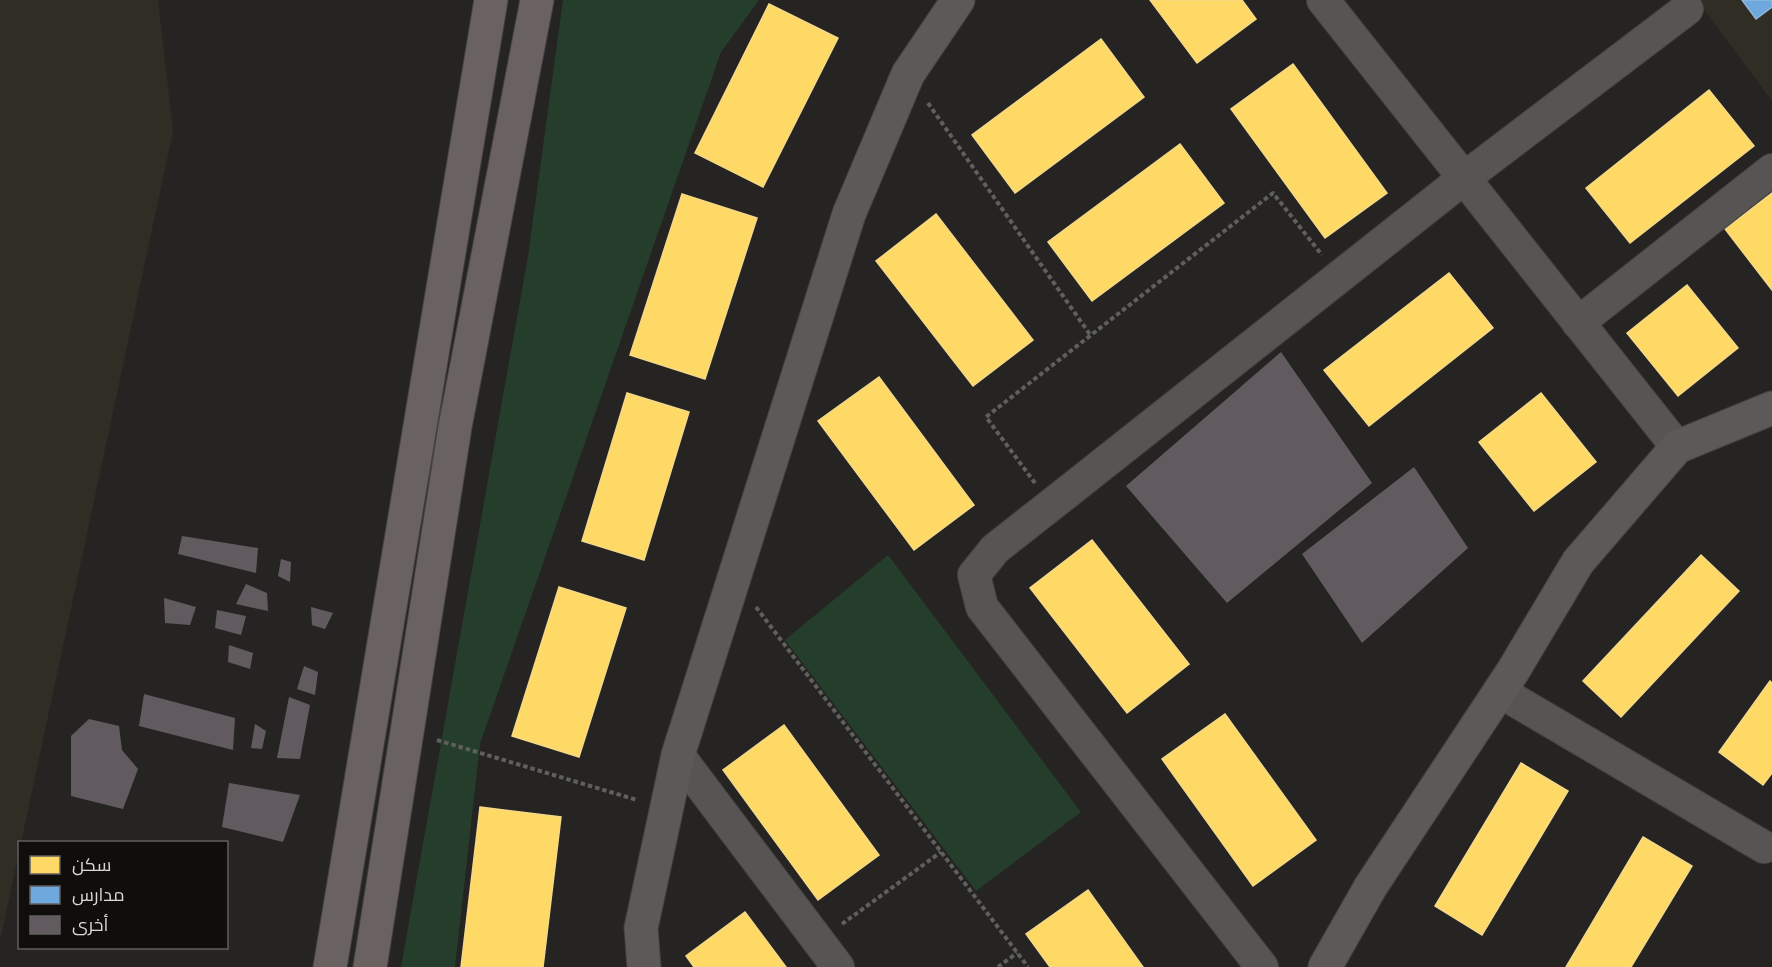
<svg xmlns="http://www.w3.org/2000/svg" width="1772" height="967" viewBox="0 0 1772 967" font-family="'Exo 2',Cairo,sans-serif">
<rect width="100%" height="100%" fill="#262422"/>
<!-- built -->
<path fill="#302d24" d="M 0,0 L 158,0 L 173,131 L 0,941 Z
M 1697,0 L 1772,0 L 1772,101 Z"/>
<!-- green -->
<path fill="#253d2b" d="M 563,0 L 759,0 L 721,52 L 480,744 L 455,967 L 401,967 L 528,256 Z
M 888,555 L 1081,812 L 976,891 L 785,640 Z"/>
<!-- homes -->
<path fill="#ffd966" stroke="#f4d988" stroke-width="1.5" d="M 1150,0 L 1242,0 L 1256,19 L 1197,63 Z
M 769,4 L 838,38 L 763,187 L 695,153 Z
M 1101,39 L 1144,97 L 1015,193 L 972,135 Z
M 1293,64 L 1387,193 L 1325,238 L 1231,109 Z
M 1709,90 L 1754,146 L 1630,243 L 1586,188 Z
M 1180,144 L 1224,203 L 1092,301 L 1048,242 Z
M 1772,193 L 1772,290 L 1725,229 Z
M 682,194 L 757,218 L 705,379 L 630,355 Z
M 936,214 L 1033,340 L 973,386 L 876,261 Z
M 1449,273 L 1493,328 L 1369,426 L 1324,370 Z
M 1687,285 L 1738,348 L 1678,396 L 1627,333 Z
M 879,377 L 974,505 L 914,550 L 818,421 Z
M 627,393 L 689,412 L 644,560 L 582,541 Z
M 1541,393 L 1596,462 L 1534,511 L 1479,442 Z
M 1092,540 L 1189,664 L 1127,713 L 1030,588 Z
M 1701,555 L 1739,591 L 1621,717 L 1583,681 Z
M 559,587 L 626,608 L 579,757 L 512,736 Z
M 1770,681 L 1772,683 L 1772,773 L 1763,785 L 1719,752 Z
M 1225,714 L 1316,840 L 1253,886 L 1162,759 Z
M 784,725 L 879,855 L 818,900 L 723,770 Z
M 1521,763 L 1568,791 L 1482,935 L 1435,906 Z
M 480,807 L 561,817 L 543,967 L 461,967 Z
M 1643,837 L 1692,866 L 1631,967 L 1566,967 Z
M 1088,890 L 1143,967 L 1050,967 L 1026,934 Z
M 745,912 L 786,967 L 694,967 L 686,956 Z"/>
<!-- schools -->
<path fill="#6fa8dc" stroke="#8fb7da" stroke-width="1.5" d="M 1742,0 L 1772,0 L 1772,7 L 1756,19 Z"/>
<!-- building -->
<path fill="#615b60" d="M 1281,352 L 1372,483 L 1227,603 L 1126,486 Z
M 1414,467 L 1468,548 L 1362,643 L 1302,554 Z
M 182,536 L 258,548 L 256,573 L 178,554 Z
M 281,559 L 291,562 L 290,582 L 278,576 Z
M 246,584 L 267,593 L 268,611 L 236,604 Z
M 164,598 L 196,607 L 190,625 L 165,623 Z
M 311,607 L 333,613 L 325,629 L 312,625 Z
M 217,610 L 246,616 L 241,635 L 215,628 Z
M 229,645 L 253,653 L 250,669 L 228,662 Z
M 304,666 L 318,672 L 315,695 L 297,689 Z
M 144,694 L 235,718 L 233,750 L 139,726 Z
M 289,697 L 310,705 L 300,759 L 277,758 Z
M 89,719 L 119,726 L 122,750 L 138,769 L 123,809 L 71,796 L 71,736 Z
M 255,724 L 266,731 L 262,749 L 251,748 Z
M 229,783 L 300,795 L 283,842 L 222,827 Z"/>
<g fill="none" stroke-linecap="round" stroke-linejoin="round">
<defs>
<path id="street" d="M 1323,0 L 1677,447
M 1578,323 L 1772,170
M 1499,691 L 1764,847
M 678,755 L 838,967
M 1262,967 L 982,607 L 974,575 L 995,549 L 1051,505 L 1463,179 L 1687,9"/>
<path id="secondary" d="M 644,967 L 641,928 L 678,755 L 849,214 L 908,74 L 958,0
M 1325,967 L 1371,886 L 1513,671 L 1578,562 L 1677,447 L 1772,408"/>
<path id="primary" d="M 330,967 L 491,0
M 370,967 L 455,427 L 537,0"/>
</defs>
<!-- street casing -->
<use href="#street" stroke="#434240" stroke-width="34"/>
<!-- secondary casing -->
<use href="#secondary" stroke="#434240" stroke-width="35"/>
<!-- primary casing -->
<use href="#primary" stroke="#434240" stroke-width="35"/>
<!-- path -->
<path stroke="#5f5f5e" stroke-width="4" stroke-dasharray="4.5 3" stroke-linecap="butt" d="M 928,103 L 1091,336
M 1035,483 L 986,417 L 1273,193 L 1322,255
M 756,607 L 1028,967
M 437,740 L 637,800
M 842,924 L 941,852
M 998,967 L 1017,953"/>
<!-- street -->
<use href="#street" stroke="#575554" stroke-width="32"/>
<!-- secondary -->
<use href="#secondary" stroke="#5c5958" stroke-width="33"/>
<!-- primary -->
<use href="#primary" stroke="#6a6260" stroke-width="33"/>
</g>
<!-- legend -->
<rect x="18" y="841" width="210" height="108" fill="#0f0e0c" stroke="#605f5d" stroke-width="1.5"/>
<rect x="30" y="856" width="30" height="18" fill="#ffd966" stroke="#605f5d" stroke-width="1.5"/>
<text x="72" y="871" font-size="18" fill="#dad9d6">سكن</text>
<rect x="30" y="886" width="30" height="18" fill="#6fa8dc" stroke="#605f5d" stroke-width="1.5"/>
<text x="72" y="901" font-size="18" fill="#dad9d6">مدارس</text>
<rect x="30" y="916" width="30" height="18" fill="#615b60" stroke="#605f5d" stroke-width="1.5"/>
<text x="72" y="931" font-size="18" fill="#dad9d6">أخرى</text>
</svg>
